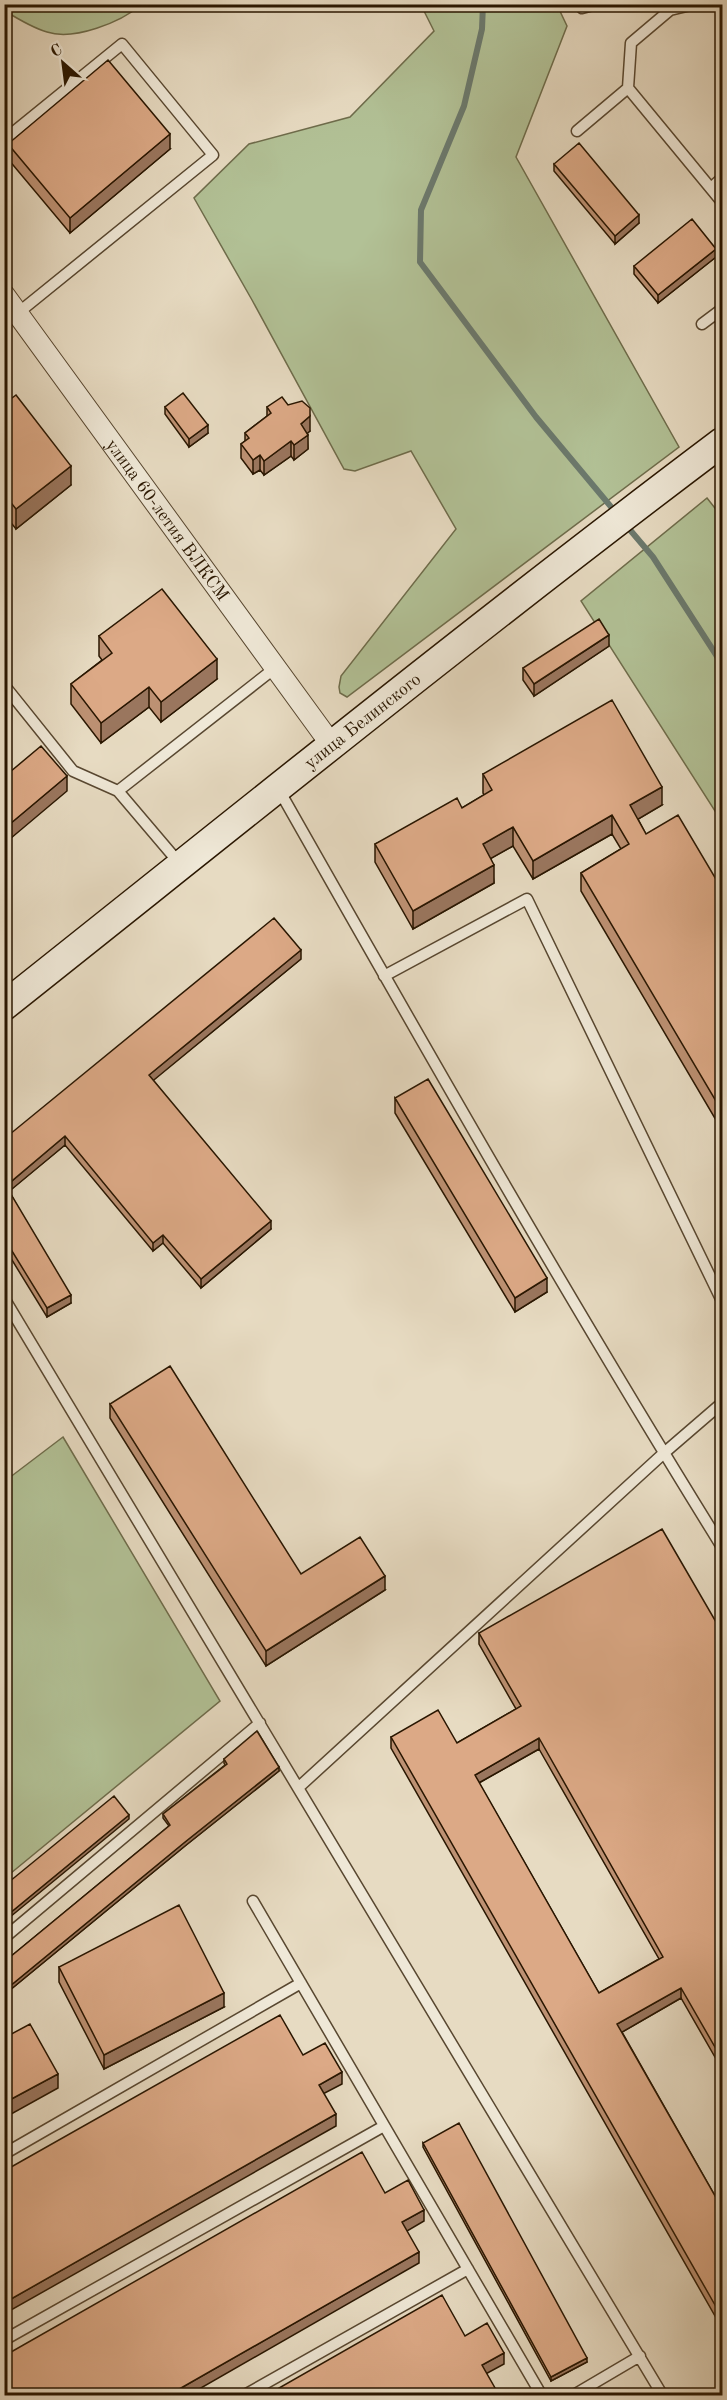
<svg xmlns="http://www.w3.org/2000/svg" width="727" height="2400" viewBox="0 0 727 2400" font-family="'Old Standard TT',serif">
<rect width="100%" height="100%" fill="#e7dbc2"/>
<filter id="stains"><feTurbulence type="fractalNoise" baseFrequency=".00333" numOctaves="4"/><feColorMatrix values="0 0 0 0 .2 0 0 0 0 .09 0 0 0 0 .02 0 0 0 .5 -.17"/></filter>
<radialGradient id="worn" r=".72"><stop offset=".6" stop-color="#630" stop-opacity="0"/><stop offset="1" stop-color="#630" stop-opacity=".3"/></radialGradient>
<!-- green -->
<path fill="#b2c196" stroke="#6e6c4b" stroke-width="1.5" d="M 4,5 L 5,4 L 141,5 C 121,22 74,41 47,32 C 33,28 18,19 5,11 Z
M 421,5 L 557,5 L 567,26 L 516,157 L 679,447 L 347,697 L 340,693 L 339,687 L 341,676 L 456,529 L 411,451 L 355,471 L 344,469 L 252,300 L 194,198 L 249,144 L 350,117 L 434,31 Z
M 707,498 L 722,517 L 722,822 L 581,601 Z
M 63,1437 L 220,1701 L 5,1878 L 5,1481 Z"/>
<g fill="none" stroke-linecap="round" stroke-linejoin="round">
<!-- stream -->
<path stroke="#6b796d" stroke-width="6" d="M 483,4 L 482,29 L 464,106 L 421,210 L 420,262 L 536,417 L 617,514
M 625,524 L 653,557 L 722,664"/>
<defs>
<path id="lane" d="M 582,8 L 597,4
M 628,88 L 722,202
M 577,131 L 628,88 L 631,43 L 670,10 L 695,4
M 4,140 L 122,44 L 213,155 L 18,313
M 711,188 L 722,178
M 702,324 L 722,309
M 4,685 L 73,771 L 118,791 L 180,864
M 279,790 C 423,1044 568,1299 722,1547
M 118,791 L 275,668
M 384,976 L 527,899 L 722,1301
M 4,1298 L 663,2396
M 299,1787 L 664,1453 L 722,1403
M 253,1901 L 542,2396
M 4,1938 L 260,1723
M 4,2154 L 301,1983
M 4,2340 L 384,2126
M 243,2396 L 468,2269
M 572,2396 L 640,2356"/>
<g id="street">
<path id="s1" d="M 4,295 L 331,744"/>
</g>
<g id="secondary">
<path id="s2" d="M 4,1006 C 243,816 479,625 722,442"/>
</g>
</defs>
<!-- lane casing -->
<use href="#lane" stroke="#584730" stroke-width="13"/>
<!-- street casing -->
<use href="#street" stroke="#584730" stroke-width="23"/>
<!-- secondary casing -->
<use href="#secondary" stroke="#291600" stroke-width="31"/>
<!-- lane -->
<use href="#lane" stroke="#efe8d7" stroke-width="10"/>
<!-- street -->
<use href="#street" stroke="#efe8d7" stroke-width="21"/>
<!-- secondary -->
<use href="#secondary" stroke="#efe8d7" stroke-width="28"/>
</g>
<!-- wall -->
<path fill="#bd9173" stroke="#291600" stroke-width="1.5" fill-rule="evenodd" d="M 8,144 L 170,149 L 70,233 L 8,159 Z
M 554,164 L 639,223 L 615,244 L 554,171 Z
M 716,257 L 658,303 L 634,274 L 634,266 Z
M 4,404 L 71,485 L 16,529 L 4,514 Z
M 288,405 L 310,431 L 307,433 L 308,449 L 294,460 L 291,456 L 264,475 L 260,470 L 253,474 L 241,458 L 241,444 L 245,441 L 245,433 L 267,416 L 267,407 Z
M 165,407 L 208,433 L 189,447 L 165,414 Z
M 99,636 L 217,679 L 161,722 L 149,707 L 101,743 L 71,704 L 71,684 L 102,660 L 99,656 Z
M 609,646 L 534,696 L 523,680 L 523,668 Z
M 483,774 L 662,805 L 638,819 L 646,834 L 723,891 L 723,1132 L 581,891 L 581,873 L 621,849 L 612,834 L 533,879 L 513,846 L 491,858 L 494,883 L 413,929 L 375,862 L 375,844 L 462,808 L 484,795 L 483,793 Z
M 301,959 L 153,1080 L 271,1229 L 201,1288 L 163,1243 L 153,1251 L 65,1145 L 9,1191 L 71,1303 L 47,1317 L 4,1247 L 4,1139 Z
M 395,1098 L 547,1292 L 515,1312 L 395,1113 Z
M 110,1404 L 301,1574 L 385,1590 L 266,1666 L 110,1418 Z
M 479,1633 L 723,1634 L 723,2071 L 681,1998 L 622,2032 L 723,2210 L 723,2330 L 391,1748 L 391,1737 L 457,1743 L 516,1709 L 479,1644 ZM 539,1749 L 659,1959 L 599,1993 L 479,1783 Z
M 224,1759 L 279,1771 L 185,1846 L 4,1995 L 4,1962 L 169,1826 L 163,1818 L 163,1814 L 225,1765 L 224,1763 Z
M 59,1967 L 224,2007 L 104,2069 L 59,1982 Z
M 423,2143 L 587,2362 L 551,2381 L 423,2147 Z"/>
<!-- shaded-wall -->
<path fill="#9a765e" stroke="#291600" stroke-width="1.5" d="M 170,134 L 170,149 L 70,233 L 70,218 Z
M 639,215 L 639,223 L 615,244 L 615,236 Z
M 716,249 L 716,257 L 658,303 L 658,295 Z
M 310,416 L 310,431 L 301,439 L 301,424 Z
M 208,425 L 208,433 L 189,447 L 189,439 Z
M 308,435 L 308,449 L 294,460 L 294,445 Z
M 291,441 L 291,456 L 264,475 L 264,461 Z
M 260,455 L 260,470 L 253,474 L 253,460 Z
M 71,466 L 71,485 L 16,529 L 16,509 Z
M 609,635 L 609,646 L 534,696 L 534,684 Z
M 217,659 L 217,679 L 161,722 L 161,702 Z
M 149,687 L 149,707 L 101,743 L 101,723 Z
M 67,776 L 67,791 L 4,844 L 4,829 Z
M 662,787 L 662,805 L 630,824 L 630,805 Z
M 612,815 L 612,834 L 533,879 L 533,861 Z
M 513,827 L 513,846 L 483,863 L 483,844 Z
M 494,865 L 494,883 L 413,929 L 413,911 Z
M 301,950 L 301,959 L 149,1084 L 149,1075 Z
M 65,1136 L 65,1145 L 6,1194 L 6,1186 Z
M 271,1221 L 271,1229 L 201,1288 L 201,1279 Z
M 163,1235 L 163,1243 L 153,1251 L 153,1243 Z
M 547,1278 L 547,1292 L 515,1312 L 515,1298 Z
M 71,1295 L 71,1303 L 47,1317 L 47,1308 Z
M 385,1576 L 385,1590 L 266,1666 L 266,1651 Z
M 539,1738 L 539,1749 L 475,1785 L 475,1775 Z
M 279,1767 L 279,1771 L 185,1846 L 4,1995 L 4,1991 L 185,1842 Z
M 129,1815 L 129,1819 L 4,1922 L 4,1918 Z
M 681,1988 L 681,1998 L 617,2035 L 617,2024 Z
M 224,1993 L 224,2007 L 104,2069 L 104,2055 Z
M 342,2072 L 342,2084 L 319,2096 L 319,2085 Z
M 58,2074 L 58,2088 L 4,2118 L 4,2103 Z
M 336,2114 L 336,2126 L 4,2314 L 4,2303 Z
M 424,2210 L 424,2221 L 402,2234 L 402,2222 Z
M 419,2252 L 419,2263 L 187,2396 L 167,2396 Z
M 504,2353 L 504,2364 L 482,2376 L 482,2365 Z
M 587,2358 L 587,2362 L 551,2381 L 551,2377 Z"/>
<!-- building -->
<path fill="#dca986" stroke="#291600" stroke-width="1.5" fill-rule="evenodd" d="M 108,60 L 170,134 L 70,218 L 8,144 Z
M 579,143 L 639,215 L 615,236 L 554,164 Z
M 692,219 L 716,249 L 658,295 L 634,266 Z
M 183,393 L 208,425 L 189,439 L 165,407 Z
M 16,395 L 71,466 L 16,509 L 4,494 L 4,404 Z
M 282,397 L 288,405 L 302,401 L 310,408 L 310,416 L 301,424 L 308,435 L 294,445 L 291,441 L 264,461 L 260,455 L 253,460 L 241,444 L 249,438 L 245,433 L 271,413 L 267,407 Z
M 162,589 L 217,659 L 161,702 L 149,687 L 101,723 L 71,684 L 112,653 L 99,636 Z
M 599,619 L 609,635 L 534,684 L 523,668 Z
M 612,700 L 662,787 L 630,805 L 646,834 L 678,815 L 723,891 L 723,1113 L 581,873 L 629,844 L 612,815 L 533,861 L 513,827 L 483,844 L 494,865 L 413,911 L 375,844 L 457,798 L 462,808 L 492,790 L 483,774 Z
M 41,746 L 67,776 L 4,829 L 4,777 Z
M 274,918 L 301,950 L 149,1075 L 271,1221 L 201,1279 L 163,1235 L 153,1243 L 65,1136 L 6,1186 L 71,1295 L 47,1308 L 4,1238 L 4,1139 Z
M 428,1079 L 547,1278 L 515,1298 L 395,1098 Z
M 170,1366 L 301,1574 L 360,1537 L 385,1576 L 266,1651 L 110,1404 Z
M 662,1529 L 723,1634 L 723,2061 L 681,1988 L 617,2024 L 723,2210 L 723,2319 L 391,1737 L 438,1710 L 457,1743 L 521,1706 L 479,1633 ZM 539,1738 L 663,1957 L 599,1993 L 475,1775 Z
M 257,1731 L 279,1767 L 185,1842 L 4,1991 L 4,1962 L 170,1825 L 163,1814 L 227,1764 L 224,1759 Z
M 114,1796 L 129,1815 L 4,1918 L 4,1886 Z
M 179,1905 L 224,1993 L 104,2055 L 59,1967 Z
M 280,2015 L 303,2055 L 325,2043 L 342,2072 L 319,2085 L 336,2114 L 4,2303 L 4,2171 Z
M 30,2024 L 58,2074 L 4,2103 L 4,2038 Z
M 459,2123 L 587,2358 L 551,2377 L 423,2143 Z
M 362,2152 L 385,2193 L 408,2180 L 424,2210 L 402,2222 L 419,2252 L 167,2396 L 4,2396 L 4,2356 Z
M 442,2295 L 465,2336 L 487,2323 L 504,2353 L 482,2365 L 499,2395 L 497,2396 L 265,2396 Z"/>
<g text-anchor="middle" stroke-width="4.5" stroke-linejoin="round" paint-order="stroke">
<!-- street labels -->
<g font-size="18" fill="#291600" stroke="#efe8d7">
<text dy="6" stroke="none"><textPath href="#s1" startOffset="278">улица 60-летия ВЛКСМ</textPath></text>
<text dy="6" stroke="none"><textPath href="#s2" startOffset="458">улица Белинского</textPath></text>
</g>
</g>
<!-- margin -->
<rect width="727" height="2400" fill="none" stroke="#e7dbc2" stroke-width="24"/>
<rect x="6" y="6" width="715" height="2388" fill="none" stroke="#291600" stroke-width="3"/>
<rect x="12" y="12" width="703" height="2376" fill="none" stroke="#291600" stroke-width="1.5"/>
<!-- north arrow -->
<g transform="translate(63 63) rotate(332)" stroke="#efe8d7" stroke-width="4.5" paint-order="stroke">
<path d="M0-4.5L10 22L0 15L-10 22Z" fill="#291600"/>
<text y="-9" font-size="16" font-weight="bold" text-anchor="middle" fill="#291600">С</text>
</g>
<rect width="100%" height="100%" filter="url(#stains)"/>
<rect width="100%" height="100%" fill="url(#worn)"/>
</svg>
